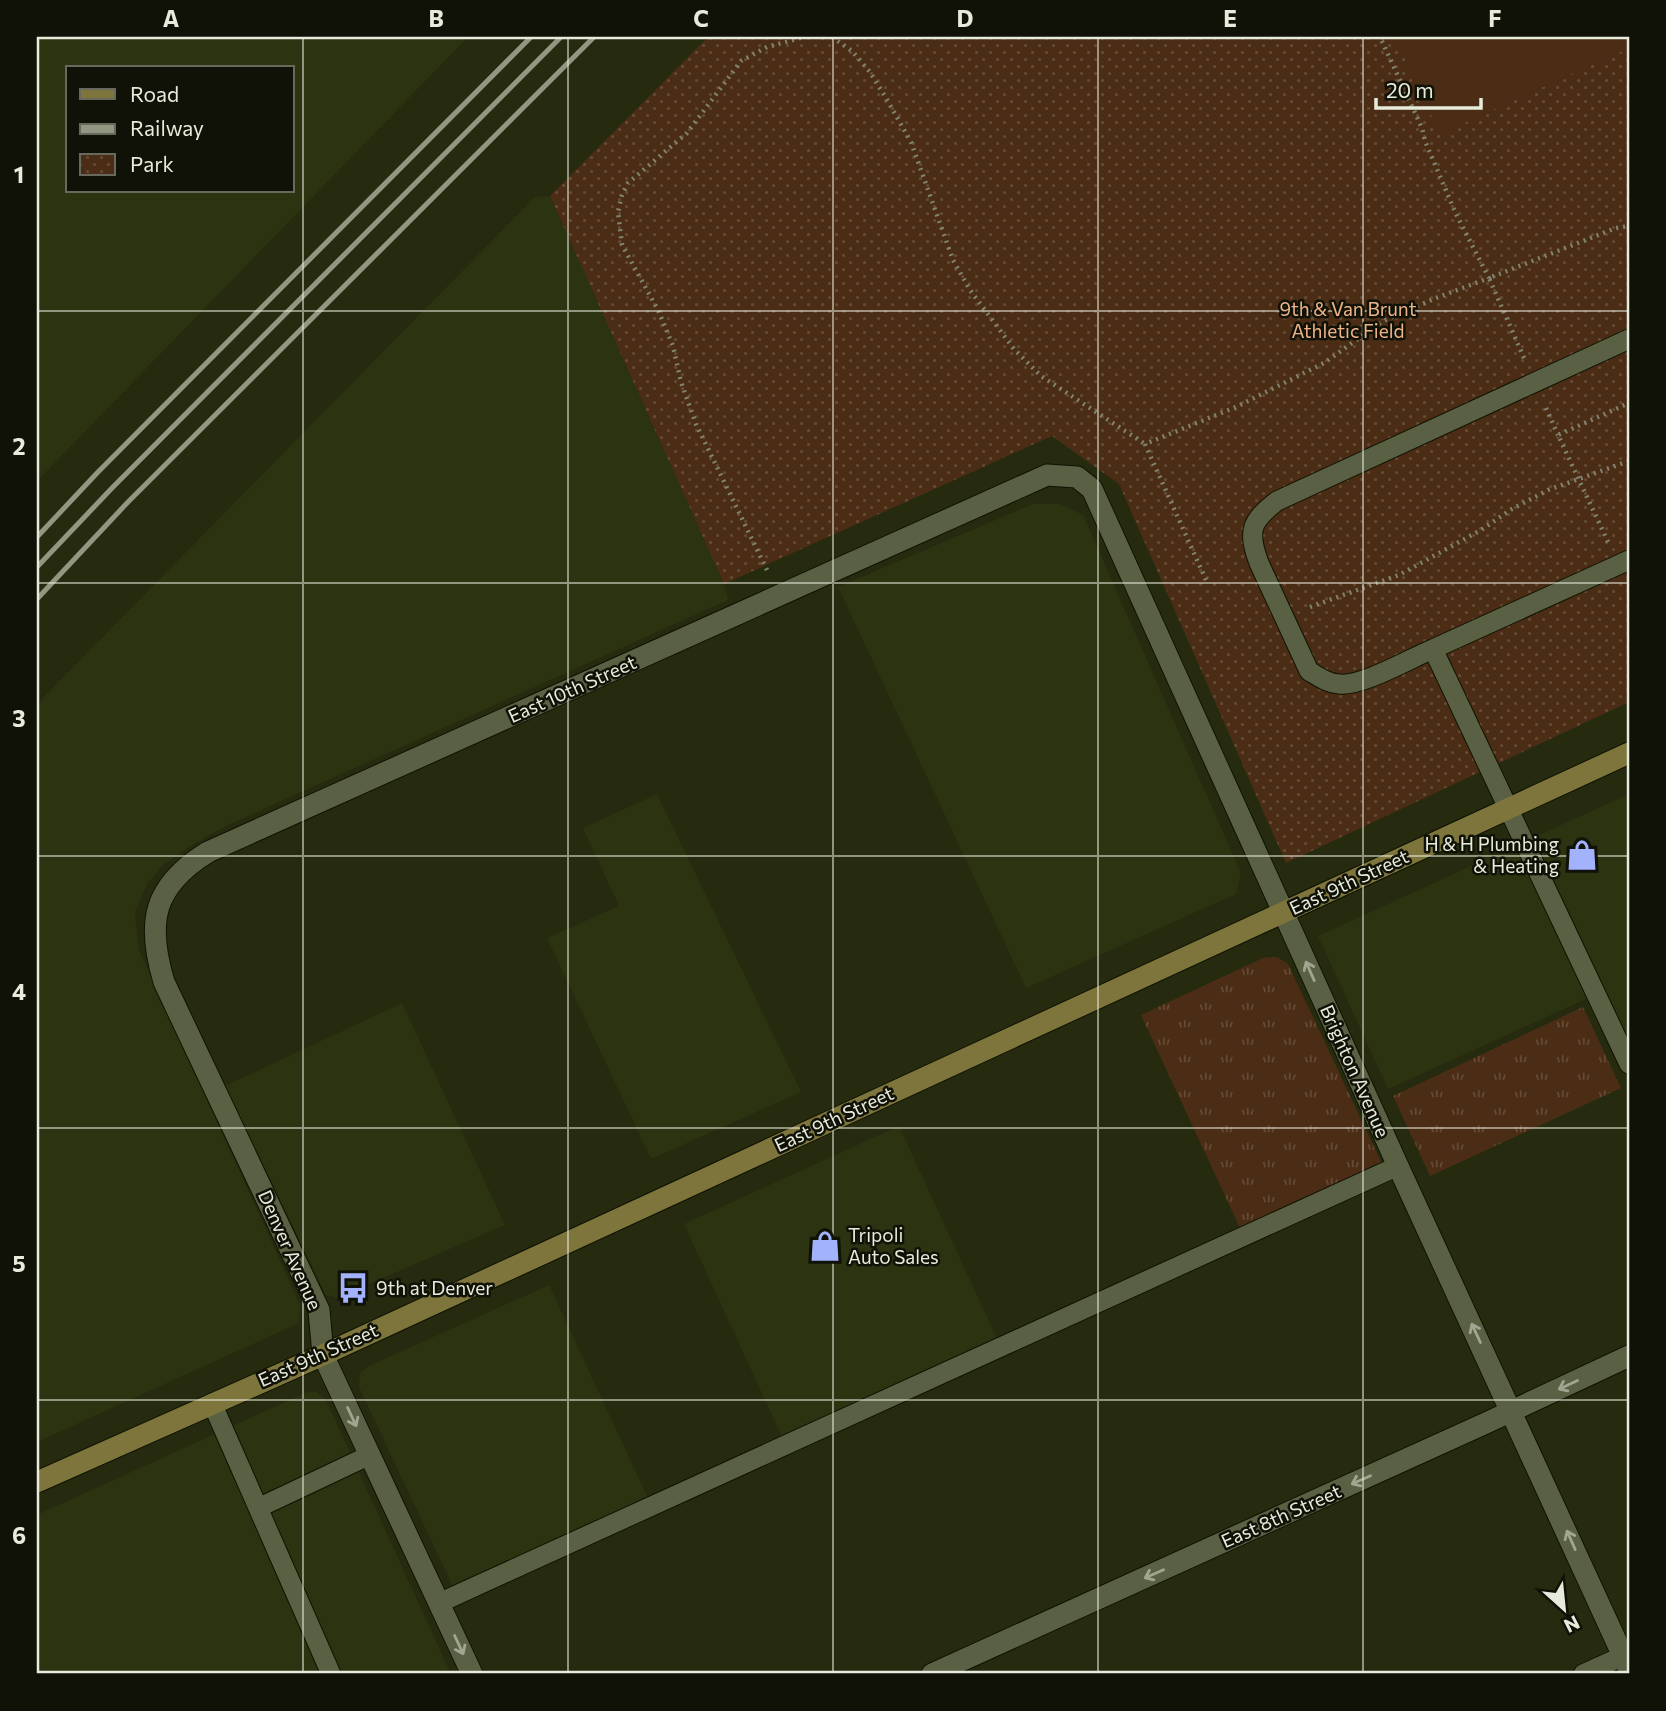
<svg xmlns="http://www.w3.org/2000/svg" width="1666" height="1711" viewBox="0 0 1666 1711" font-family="Commissioner,sans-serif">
<defs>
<pattern id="grass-tufts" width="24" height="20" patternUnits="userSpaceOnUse" patternTransform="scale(1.75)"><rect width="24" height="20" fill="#4b2c15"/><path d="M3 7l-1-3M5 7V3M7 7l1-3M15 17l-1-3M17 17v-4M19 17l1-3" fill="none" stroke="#654b36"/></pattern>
<pattern id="park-dots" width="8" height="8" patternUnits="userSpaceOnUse" patternTransform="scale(1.75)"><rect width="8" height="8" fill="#4b2c15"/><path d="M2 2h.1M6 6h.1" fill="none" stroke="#654b36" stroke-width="1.8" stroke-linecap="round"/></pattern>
</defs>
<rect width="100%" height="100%" fill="#262b10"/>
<!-- built -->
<path fill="#2c3310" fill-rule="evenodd" d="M 37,37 L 468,37 L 37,481 ZM 292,68 L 292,191 L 68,191 L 68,68 Z
M 550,196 L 724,584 L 728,600 L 228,825 L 190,846 L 163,865 L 147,884 L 135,913 L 139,950 L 300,1305 L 299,1323 L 37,1442 L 37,704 L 535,197 Z
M 1033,504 L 1059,504 L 1083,515 L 1241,873 L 1236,894 L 1026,988 L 838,587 Z
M 657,794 L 801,1092 L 651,1159 L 547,938 L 619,906 L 583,828 Z
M 1629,794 L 1629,1072 L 1623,1075 L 1586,999 L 1388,1089 L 1318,936 Z
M 402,1003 L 505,1225 L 337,1298 L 326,1295 L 225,1086 Z
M 899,1126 L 1005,1356 L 789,1452 L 684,1224 Z
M 549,1285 L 648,1498 L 452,1585 L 359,1387 L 360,1373 L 369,1366 Z
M 307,1392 L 317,1392 L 326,1400 L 451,1674 L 37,1674 L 37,1515 Z"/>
<!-- grass -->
<path fill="url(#grass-tufts)" d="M 1277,957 L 1288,964 L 1381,1162 L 1240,1228 L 1141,1015 L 1263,958 Z
M 1583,1007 L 1621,1088 L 1430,1176 L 1393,1096 Z"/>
<!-- park -->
<path fill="url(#park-dots)" d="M 708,37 L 1629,37 L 1629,702 L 1286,863 L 1119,484 L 1052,436 L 724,584 L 550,196 Z"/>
<!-- pitch -->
<path fill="#4b2c15" d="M 1395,37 L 1629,37 L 1629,48 L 1440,134 Z"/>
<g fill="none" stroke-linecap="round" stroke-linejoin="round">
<defs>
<path id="lane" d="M 1629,339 L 1277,501 C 1251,521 1247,531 1259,563 L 1309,671 C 1319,677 1327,683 1339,684 C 1361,687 1411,658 1433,649 L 1629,1064
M 1433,649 L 1629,560
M 212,1403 L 331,1674
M 258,1508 L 370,1455
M 439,1603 L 1398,1166
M 1583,1674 L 1623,1656"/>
<path id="street" d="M 472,1674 L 323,1355 L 319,1310 L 164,982 C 146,922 153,886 208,852 L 1047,475 L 1077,477 L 1092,489 L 1398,1166 L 1629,1669
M 932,1674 L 1486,1423 L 1629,1356"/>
<path id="secondary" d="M 37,1482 L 323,1355 L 1629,753"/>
</defs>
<!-- lane casing -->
<use href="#lane" stroke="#0f1300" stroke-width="21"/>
<!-- street casing -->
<use href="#street" stroke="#0f1300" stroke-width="23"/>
<!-- secondary casing -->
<use href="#secondary" stroke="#0f1300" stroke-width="23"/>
<!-- path -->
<path stroke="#80846e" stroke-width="4.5" stroke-dasharray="2 5" stroke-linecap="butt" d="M 832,37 L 852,51 L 870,72 L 886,98 L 911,142 L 953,260 L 970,290 L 1014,349 L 1041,376 L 1145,444
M 1524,358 L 1489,278 L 1616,228 L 1629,226
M 1546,408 L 1558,435
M 1608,542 L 1558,435 L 1629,403
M 767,570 L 696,424 L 681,382 L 673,346 L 658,310 L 622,245 L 618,212 L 622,195 L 628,183 L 687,133 L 741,61 L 767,47 L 804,37
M 1206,580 L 1145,444 L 1236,407 L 1324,363 L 1383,321 L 1436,298 L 1489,278 L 1456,214 L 1425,141 L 1422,128 L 1380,37
M 1310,607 L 1399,575 L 1481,530 L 1512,509 L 1548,490 L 1629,461"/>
<!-- lane -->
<use href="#lane" stroke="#5a6044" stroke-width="19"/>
<!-- street -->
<use href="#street" stroke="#5a6044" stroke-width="21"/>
<!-- secondary -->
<use href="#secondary" stroke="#7e753c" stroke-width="21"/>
<!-- rail -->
<path stroke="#929782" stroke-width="5" d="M 37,537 L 98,472 L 531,37
M 37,567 L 113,487 L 561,37
M 37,599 L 128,502 L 594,37"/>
</g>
<!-- one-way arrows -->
<defs><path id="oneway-shaft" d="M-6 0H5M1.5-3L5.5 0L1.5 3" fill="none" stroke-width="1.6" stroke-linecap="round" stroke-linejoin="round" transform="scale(1.75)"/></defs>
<g stroke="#a0a690">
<use href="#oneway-shaft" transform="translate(1310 971) rotate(-114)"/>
<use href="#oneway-shaft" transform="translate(1476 1333) rotate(-115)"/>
<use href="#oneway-shaft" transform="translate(1568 1385) rotate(155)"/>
<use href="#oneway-shaft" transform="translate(352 1417) rotate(65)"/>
<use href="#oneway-shaft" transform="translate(1361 1480) rotate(156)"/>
<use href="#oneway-shaft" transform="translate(1571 1540) rotate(-114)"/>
<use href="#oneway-shaft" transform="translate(1154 1574) rotate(156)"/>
<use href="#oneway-shaft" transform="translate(459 1645) rotate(65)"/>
</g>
<!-- grid -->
<path fill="none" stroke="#e7ebdb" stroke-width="2" stroke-opacity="0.55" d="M 303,37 L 303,1674M 568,37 L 568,1674M 833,37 L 833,1674M 1098,37 L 1098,1674M 1363,37 L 1363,1674M 37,311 L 1629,311M 37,583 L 1629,583M 37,856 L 1629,856M 37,1128 L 1629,1128M 37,1400 L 1629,1400"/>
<!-- icons -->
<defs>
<symbol id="shop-bare" viewBox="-9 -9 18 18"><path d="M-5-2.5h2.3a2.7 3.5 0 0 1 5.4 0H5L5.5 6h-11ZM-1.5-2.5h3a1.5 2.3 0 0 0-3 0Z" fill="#a3b2fd" stroke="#101207" stroke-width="2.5" paint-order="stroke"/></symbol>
<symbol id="bus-bare" viewBox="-9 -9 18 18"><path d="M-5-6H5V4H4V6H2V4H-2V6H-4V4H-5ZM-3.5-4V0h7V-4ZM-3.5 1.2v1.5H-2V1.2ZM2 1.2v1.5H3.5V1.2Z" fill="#a3b2fd" stroke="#101207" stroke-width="2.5" paint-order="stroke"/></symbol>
</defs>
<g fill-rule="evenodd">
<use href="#shop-bare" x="1560" y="833" width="44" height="44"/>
<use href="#shop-bare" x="803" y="1224" width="44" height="44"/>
<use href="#bus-bare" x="331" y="1266" width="44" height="44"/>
</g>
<g text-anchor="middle" stroke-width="5" stroke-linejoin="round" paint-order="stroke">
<!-- park labels -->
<g font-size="19" fill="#f0b387" stroke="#101207">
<text x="1348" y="316">9th &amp; Van Brunt<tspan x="1348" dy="22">Athletic Field</tspan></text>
</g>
<!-- street labels -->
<g font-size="19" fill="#e7ebdb" stroke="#101207">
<text transform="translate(572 689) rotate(-24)" y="7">East 10th Street</text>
<text transform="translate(1349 882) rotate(-25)" y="7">East 9th Street</text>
<text transform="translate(1355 1071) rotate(66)" y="7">Brighton Avenue</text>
<text transform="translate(834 1119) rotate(-25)" y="7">East 9th Street</text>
<text transform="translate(290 1250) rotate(66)" y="7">Denver Avenue</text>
<text transform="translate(318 1355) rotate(-24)" y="7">East 9th Street</text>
<text transform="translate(1281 1516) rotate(-24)" y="7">East 8th Street</text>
</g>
<!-- poi labels -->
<g font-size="19" fill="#e7ebdb" stroke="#101207" text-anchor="start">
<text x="1559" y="851" text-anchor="end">H &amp; H Plumbing<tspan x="1559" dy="22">&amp; Heating</tspan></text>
<text x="848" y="1242">Tripoli<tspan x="848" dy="22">Auto Sales</tspan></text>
<text x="376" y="1295">9th at Denver</text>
</g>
</g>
<!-- border -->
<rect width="1666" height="1711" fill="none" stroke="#101207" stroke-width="77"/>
<!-- legend -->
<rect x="66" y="66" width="228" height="126" fill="#101207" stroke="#66695c" stroke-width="2"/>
<rect x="80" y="89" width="35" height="10" fill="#7e753c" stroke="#66695c" stroke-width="2"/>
<text x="130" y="102" font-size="21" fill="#e7ebdb">Road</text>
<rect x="80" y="124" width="35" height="10" fill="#929782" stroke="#66695c" stroke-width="2"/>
<text x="130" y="136" font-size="21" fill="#e7ebdb">Railway</text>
<rect x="80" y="154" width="35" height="21" fill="url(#park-dots)" stroke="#66695c" stroke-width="2"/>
<text x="130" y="172" font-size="21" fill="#e7ebdb">Park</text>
<!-- north arrow -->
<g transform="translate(1564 1609) rotate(153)" stroke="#101207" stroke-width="5" paint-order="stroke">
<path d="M0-5L12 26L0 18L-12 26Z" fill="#e7ebdb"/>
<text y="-10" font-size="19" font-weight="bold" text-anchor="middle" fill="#e7ebdb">N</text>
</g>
<!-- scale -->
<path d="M1376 98v10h105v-10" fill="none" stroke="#e7ebdb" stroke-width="3.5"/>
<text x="1386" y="98" font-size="21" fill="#e7ebdb" stroke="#101207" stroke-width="5" paint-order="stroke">20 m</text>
<rect x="38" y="38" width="1590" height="1634" fill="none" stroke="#e7ebdb" stroke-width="2.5"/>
<g font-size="23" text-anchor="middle" font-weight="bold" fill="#e7ebdb">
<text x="171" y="27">A</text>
<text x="436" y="27">B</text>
<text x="701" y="27">C</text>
<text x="965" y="27">D</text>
<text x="1230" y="27">E</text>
<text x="1495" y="27">F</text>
<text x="19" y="183">1</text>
<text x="19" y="455">2</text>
<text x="19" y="727">3</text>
<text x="19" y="1000">4</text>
<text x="19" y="1272">5</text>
<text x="19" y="1544">6</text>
</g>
</svg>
